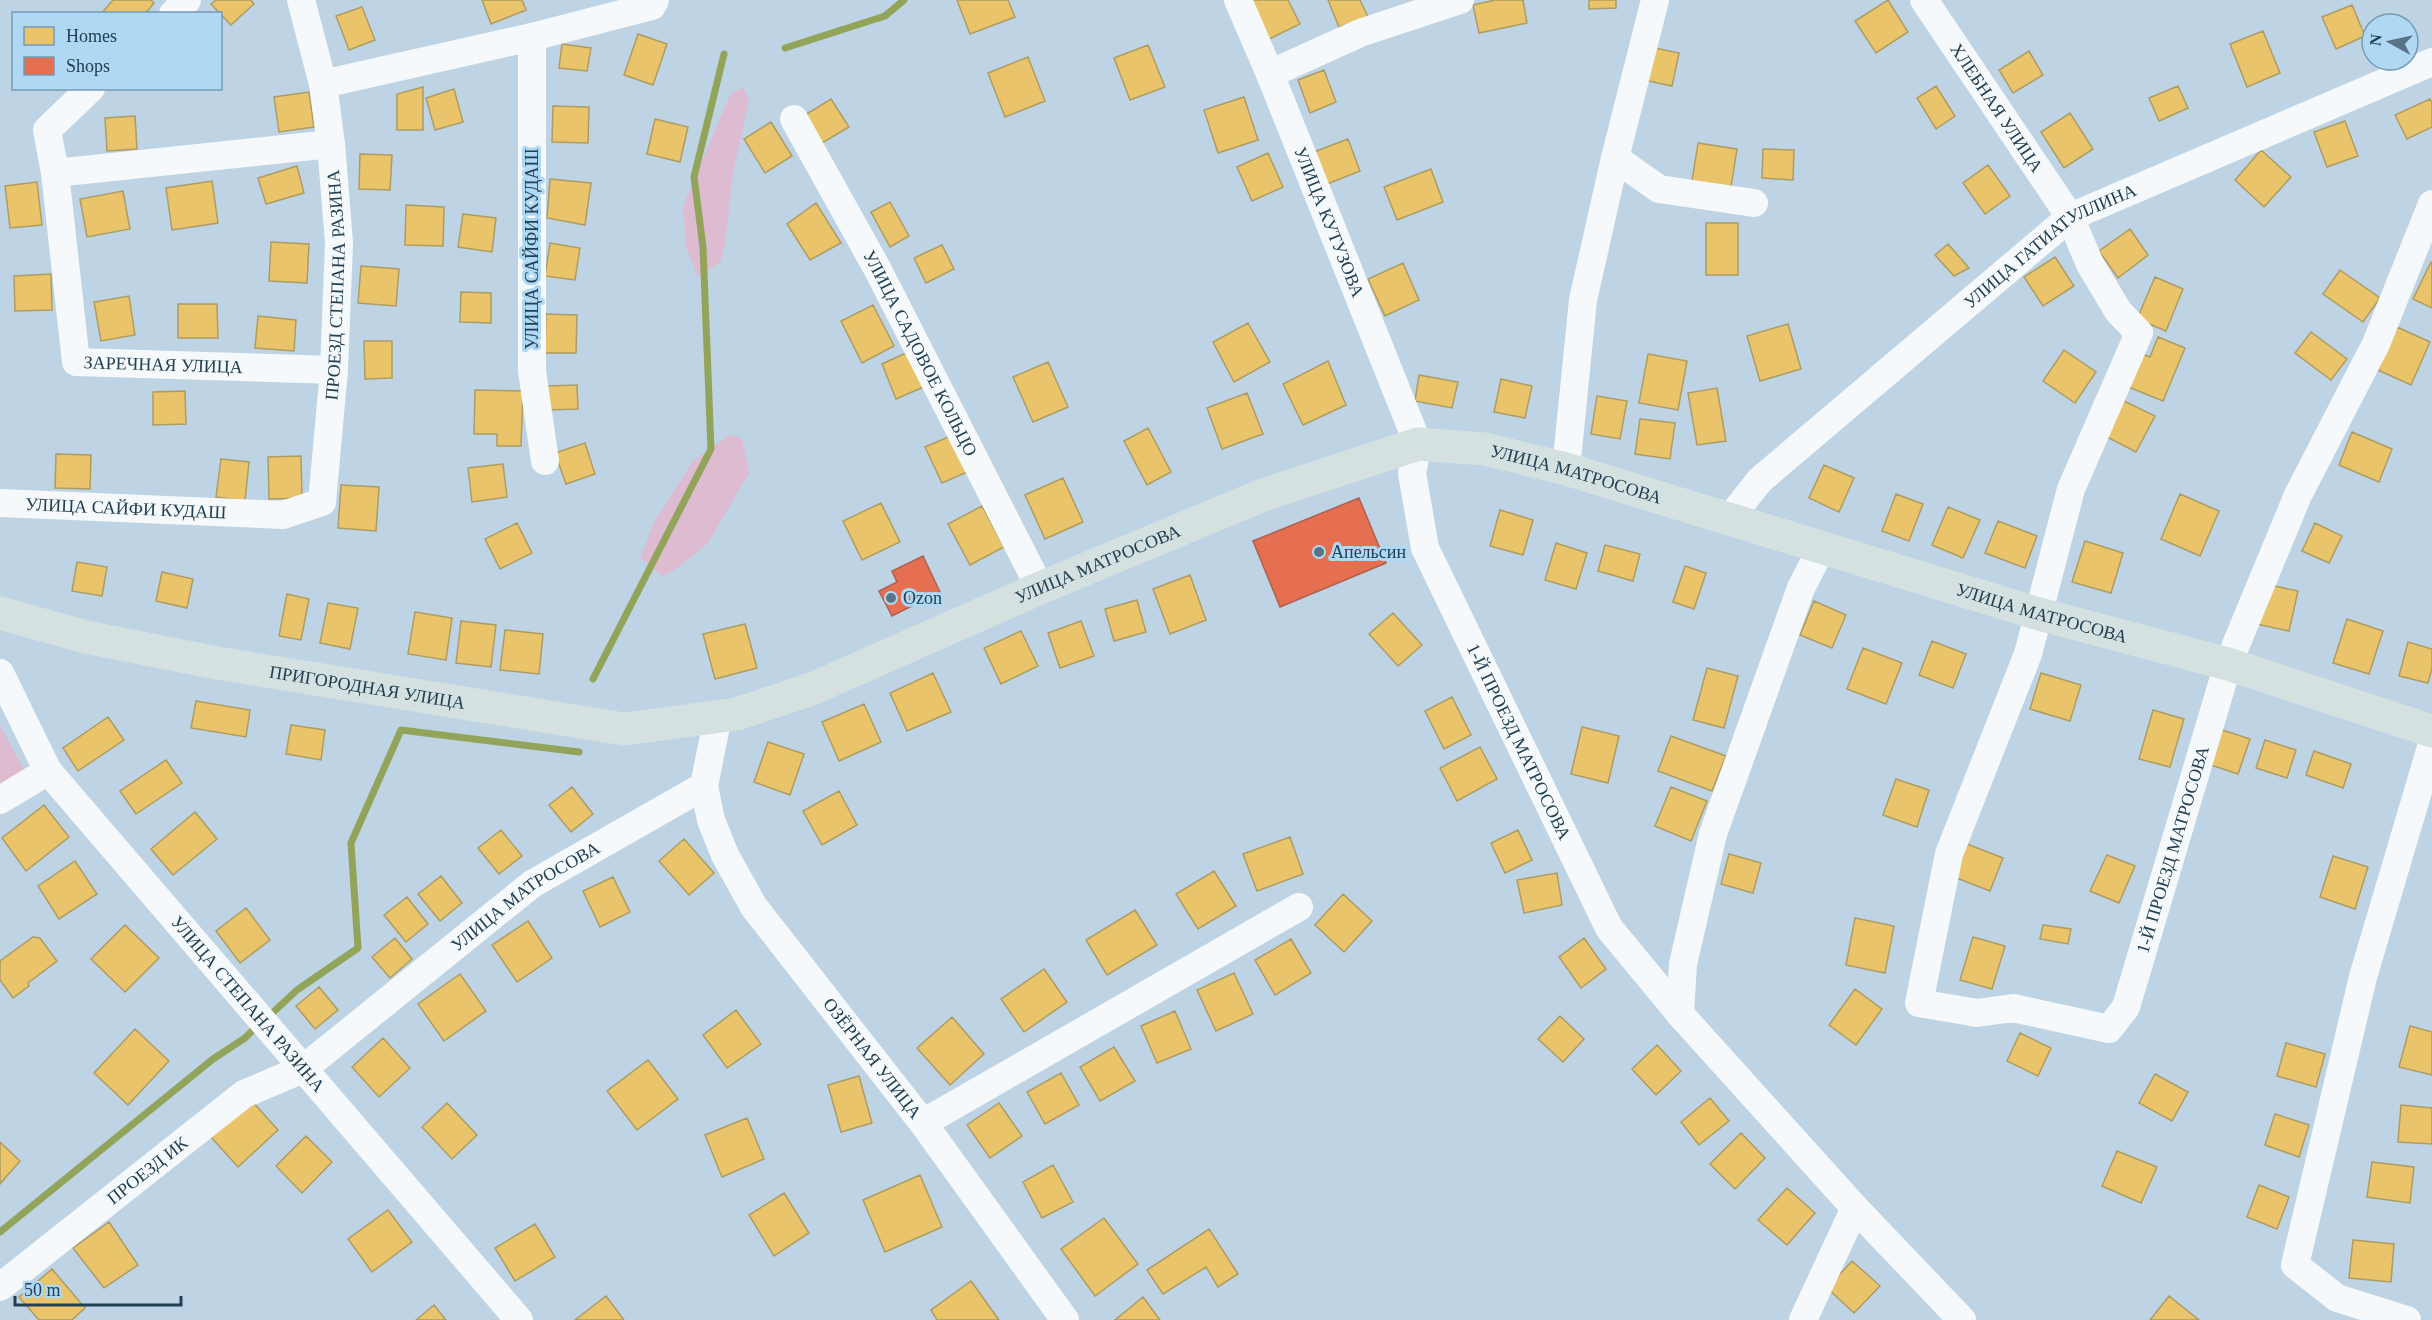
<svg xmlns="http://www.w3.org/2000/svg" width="2432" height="1320" viewBox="0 0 2432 1320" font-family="Georgia,serif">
<rect width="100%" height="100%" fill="#bed4e4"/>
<!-- green -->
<path fill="#ddbbd1" d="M 743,87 L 749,101 L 733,173 L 725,245 L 720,263 L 697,276 L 686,246 L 683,206 L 730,95 Z
M 730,435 L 742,438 L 749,473 L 708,543 L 679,567 L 663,576 L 640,558 L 653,524 L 693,461 Z
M 0,725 L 24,769 L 0,784 Z"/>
<!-- homes -->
<path fill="#e9c46a" stroke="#ad9c63" stroke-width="1.5" d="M 113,0 L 151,0 L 154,3 L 145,14 L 101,14 Z
M 216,0 L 251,0 L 254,4 L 231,25 L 211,4 Z
M 482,0 L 522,0 L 526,10 L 491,24 Z
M 957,0 L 1008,0 L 1015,17 L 970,34 Z
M 1254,0 L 1288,0 L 1300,24 L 1267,40 L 1248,3 Z
M 1328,0 L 1360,0 L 1368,17 L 1339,27 Z
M 1495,0 L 1523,0 L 1527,23 L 1479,33 L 1473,5 Z
M 1589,0 L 1616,0 L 1616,8 L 1589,9 Z
M 1888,0 L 1908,32 L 1876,53 L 1855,21 Z
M 2352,5 L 2365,36 L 2336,49 L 2322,17 Z
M 362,7 L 375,40 L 349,50 L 336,16 Z
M 2263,31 L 2280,73 L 2247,87 L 2230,44 Z
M 638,34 L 667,44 L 653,85 L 624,75 Z
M 562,44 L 591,48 L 587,71 L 559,68 Z
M 1148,45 L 1165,87 L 1130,100 L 1114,58 Z
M 1655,48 L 1679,53 L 1672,86 L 1648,81 Z
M 2029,51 L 2043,75 L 2013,93 L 1999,70 Z
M 1028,57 L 1045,101 L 1005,117 L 988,73 Z
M 1324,70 L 1336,102 L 1310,113 L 1298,80 Z
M 1936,86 L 1955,116 L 1936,129 L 1917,98 Z
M 2178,86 L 2188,108 L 2159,121 L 2149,98 Z
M 423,87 L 423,130 L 397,130 L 397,94 Z
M 454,89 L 463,122 L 435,130 L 426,98 Z
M 309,92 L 314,127 L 279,132 L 274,97 Z
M 1244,97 L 1258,140 L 1218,153 L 1204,110 Z
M 831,99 L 849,127 L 822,143 L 805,115 Z
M 2430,99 L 2432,103 L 2432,127 L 2407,139 L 2395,115 Z
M 553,106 L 589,107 L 588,143 L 552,142 Z
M 2070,113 L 2093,149 L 2064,168 L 2041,132 Z
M 135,116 L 137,149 L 107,151 L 105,118 Z
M 655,119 L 688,127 L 680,162 L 647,154 Z
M 2345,121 L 2358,156 L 2327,167 L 2314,132 Z
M 771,122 L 792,156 L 765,173 L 744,139 Z
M 1348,139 L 1360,171 L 1327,184 L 1314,152 Z
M 1698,143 L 1737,149 L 1731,187 L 1692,181 Z
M 1763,149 L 1794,150 L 1793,180 L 1762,178 Z
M 2261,150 L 2291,177 L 2264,207 L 2235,180 Z
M 1268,153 L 1283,187 L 1252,201 L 1237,167 Z
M 360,154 L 392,155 L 390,190 L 359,189 Z
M 1988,165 L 2010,196 L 1985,214 L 1963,183 Z
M 297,166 L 304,193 L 266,204 L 258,178 Z
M 1431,169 L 1443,202 L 1397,220 L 1384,187 Z
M 550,179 L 591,183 L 585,225 L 547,218 Z
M 212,181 L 218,223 L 172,230 L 166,188 Z
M 37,182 L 42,225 L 10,228 L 5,186 Z
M 123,191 L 130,229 L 87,237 L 80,199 Z
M 890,202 L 909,236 L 890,247 L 871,212 Z
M 816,203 L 841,243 L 810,260 L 787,224 Z
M 406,205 L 444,207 L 443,246 L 405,245 Z
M 463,214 L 496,218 L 492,252 L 458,247 Z
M 1706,223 L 1738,223 L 1738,275 L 1706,275 Z
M 2130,229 L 2148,255 L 2118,278 L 2099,251 Z
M 271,242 L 309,244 L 307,283 L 269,281 Z
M 550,243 L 580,248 L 575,280 L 545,276 Z
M 1948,244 L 1969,268 L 1954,276 L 1935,255 Z
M 942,245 L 954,269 L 926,283 L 914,258 Z
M 2055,257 L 2074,286 L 2043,306 L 2024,277 Z
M 2431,262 L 2432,262 L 2432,308 L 2413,299 Z
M 1403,263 L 1419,300 L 1385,316 L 1368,279 Z
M 361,266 L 399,269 L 396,306 L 358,303 Z
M 2340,270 L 2380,298 L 2363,322 L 2323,294 Z
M 51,274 L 52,310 L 15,311 L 14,276 Z
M 2155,277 L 2183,289 L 2166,331 L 2137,319 Z
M 461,292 L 491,293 L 491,323 L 460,322 Z
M 129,296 L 135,335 L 101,341 L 94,302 Z
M 178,304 L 217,304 L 218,338 L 178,338 Z
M 873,305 L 894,346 L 862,363 L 841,321 Z
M 546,314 L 577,315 L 576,353 L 545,353 Z
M 258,316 L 296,320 L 294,351 L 255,348 Z
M 1248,323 L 1270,362 L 1234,382 L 1213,342 Z
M 1788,324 L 1801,369 L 1760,381 L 1747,336 Z
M 2397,327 L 2430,342 L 2411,385 L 2378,370 Z
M 2311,332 L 2347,359 L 2331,380 L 2295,353 Z
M 2158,337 L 2185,348 L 2163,401 L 2126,386 L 2140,353 L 2150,357 Z
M 364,341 L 392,341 L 392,378 L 365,379 Z
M 919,347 L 935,382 L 896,399 L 882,364 Z
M 2064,350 L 2096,372 L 2075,403 L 2043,381 Z
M 1648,354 L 1687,361 L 1678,410 L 1639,403 Z
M 1328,361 L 1346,405 L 1303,425 L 1283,384 Z
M 1048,362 L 1068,407 L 1033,422 L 1013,377 Z
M 1419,375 L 1458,382 L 1452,408 L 1415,401 Z
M 1501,379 L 1532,386 L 1525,418 L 1494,412 Z
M 577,385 L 578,409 L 548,410 L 547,386 Z
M 1717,388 L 1726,441 L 1697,445 L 1688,393 Z
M 475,390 L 523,391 L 521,446 L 497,446 L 497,434 L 474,434 Z
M 185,391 L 186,424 L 153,425 L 153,392 Z
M 1247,393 L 1263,434 L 1222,449 L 1207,408 Z
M 1597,396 L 1627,401 L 1620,439 L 1591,434 Z
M 2122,400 L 2155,416 L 2136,452 L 2105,436 Z
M 1640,419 L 1675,423 L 1670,459 L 1635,454 Z
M 1148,428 L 1171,472 L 1147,485 L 1124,441 Z
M 2352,432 L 2392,449 L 2379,482 L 2339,465 Z
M 951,436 L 983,465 L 942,483 L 925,447 Z
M 585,443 L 595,474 L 566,484 L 555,453 Z
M 56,454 L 91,455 L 90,489 L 55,488 Z
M 301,456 L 302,498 L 269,499 L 268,457 Z
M 221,459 L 249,462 L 245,501 L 216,497 Z
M 503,464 L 507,497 L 472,502 L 468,468 Z
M 1824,465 L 1854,478 L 1839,512 L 1809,498 Z
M 1063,478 L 1083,522 L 1045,539 L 1025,495 Z
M 341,485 L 379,487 L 376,531 L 338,528 Z
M 1896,494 L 1923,504 L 1909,541 L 1882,531 Z
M 2180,494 L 2219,511 L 2200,556 L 2161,539 Z
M 881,503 L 900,542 L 862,560 L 843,521 Z
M 982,506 L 1004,547 L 970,565 L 948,524 Z
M 1948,507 L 1980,520 L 1963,558 L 1932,545 Z
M 1500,510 L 1533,520 L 1523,555 L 1490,546 Z
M 1998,521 L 2037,536 L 2025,568 L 1985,553 Z
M 517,523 L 532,553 L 500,569 L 485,539 Z
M 2315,523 L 2342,536 L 2329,563 L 2302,551 Z
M 2085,541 L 2123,553 L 2111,593 L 2072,582 Z
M 1556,543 L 1587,553 L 1576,589 L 1545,580 Z
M 1605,545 L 1640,554 L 1633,581 L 1598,571 Z
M 77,562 L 107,567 L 102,596 L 72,591 Z
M 1685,566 L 1706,573 L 1694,609 L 1673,602 Z
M 162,572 L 193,579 L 187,608 L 156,601 Z
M 1190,575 L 1206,620 L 1170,634 L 1153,589 Z
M 2265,584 L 2298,591 L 2289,631 L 2256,624 Z
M 287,594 L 309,599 L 301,640 L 279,636 Z
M 1137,600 L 1146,632 L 1114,641 L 1105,609 Z
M 1814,601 L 1846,615 L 1832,648 L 1800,635 Z
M 328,603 L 358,608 L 350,649 L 320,643 Z
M 415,612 L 452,618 L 446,660 L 408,654 Z
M 1393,613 L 1422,645 L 1398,666 L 1369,634 Z
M 2347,619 L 2383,631 L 2369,674 L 2333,663 Z
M 461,621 L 496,625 L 491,667 L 456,663 Z
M 1081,621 L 1094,656 L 1060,668 L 1048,633 Z
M 745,624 L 757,668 L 715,679 L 703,634 Z
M 505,630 L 543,634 L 539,674 L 500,670 Z
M 1021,631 L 1038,666 L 1001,684 L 984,648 Z
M 1932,641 L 1966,654 L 1953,688 L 1919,675 Z
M 2408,642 L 2432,649 L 2432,668 L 2428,683 L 2399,676 Z
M 1863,648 L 1902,663 L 1886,704 L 1847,689 Z
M 1707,668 L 1738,676 L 1724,728 L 1693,720 Z
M 933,673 L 951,712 L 907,731 L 890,693 Z
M 2041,673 L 2081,685 L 2070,721 L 2030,709 Z
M 1452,697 L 1471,735 L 1444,749 L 1425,711 Z
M 196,701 L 250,710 L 246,737 L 191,728 Z
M 864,704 L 881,742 L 839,761 L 822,722 Z
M 2153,710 L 2184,719 L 2170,767 L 2139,759 Z
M 108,717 L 124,740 L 78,771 L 63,748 Z
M 291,725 L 325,730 L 321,760 L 286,754 Z
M 1582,727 L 1619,736 L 1608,783 L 1571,774 Z
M 2213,727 L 2250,739 L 2238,774 L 2202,762 Z
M 1671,736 L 1726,756 L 1712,791 L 1658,771 Z
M 2265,740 L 2296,750 L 2287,778 L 2256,768 Z
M 768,742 L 804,754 L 790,795 L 754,782 Z
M 1480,747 L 1497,779 L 1457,801 L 1440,768 Z
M 2314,751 L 2351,764 L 2343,788 L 2306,775 Z
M 166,760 L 182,783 L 136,814 L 120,791 Z
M 1896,779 L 1929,790 L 1917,827 L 1883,815 Z
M 572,787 L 593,814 L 571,832 L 549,805 Z
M 1671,787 L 1707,801 L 1691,841 L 1655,826 Z
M 839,791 L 857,825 L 822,845 L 803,811 Z
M 44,805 L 69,837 L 26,871 L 2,838 Z
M 195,812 L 217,839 L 173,875 L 151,849 Z
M 501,830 L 522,856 L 499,874 L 478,848 Z
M 1518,830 L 1532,860 L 1505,873 L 1491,843 Z
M 1290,837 L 1303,874 L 1257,891 L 1243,854 Z
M 684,839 L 714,873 L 689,895 L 659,861 Z
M 1962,842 L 2003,858 L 1990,891 L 1949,875 Z
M 1729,854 L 1761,863 L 1753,893 L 1721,884 Z
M 2107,855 L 2135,866 L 2119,903 L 2090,891 Z
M 2333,856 L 2368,867 L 2355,909 L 2320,897 Z
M 75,861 L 97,894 L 59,919 L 38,886 Z
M 1214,871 L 1236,906 L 1198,929 L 1176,894 Z
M 1557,873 L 1562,905 L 1524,913 L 1517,880 Z
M 441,876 L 462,903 L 440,921 L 418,894 Z
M 613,877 L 630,912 L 600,927 L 583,891 Z
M 1343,894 L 1372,921 L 1344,952 L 1315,925 Z
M 407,897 L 428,924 L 406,942 L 384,915 Z
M 246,908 L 270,940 L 240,963 L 216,931 Z
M 1135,910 L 1157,945 L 1107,975 L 1086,940 Z
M 1855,918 L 1894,926 L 1885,973 L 1846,965 Z
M 528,921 L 552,958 L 517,982 L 492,945 Z
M 125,925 L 159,958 L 125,992 L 91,959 Z
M 2043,925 L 2071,929 L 2068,944 L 2040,939 Z
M 33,937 L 40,938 L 57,961 L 28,983 L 29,986 L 13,998 L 0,980 L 0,961 Z
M 1973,937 L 2005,946 L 1992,989 L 1960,980 Z
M 395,938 L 412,959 L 390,978 L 372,957 Z
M 1584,938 L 1606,969 L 1581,988 L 1559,957 Z
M 1291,939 L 1311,973 L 1275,995 L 1255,960 Z
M 1044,969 L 1067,1002 L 1024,1032 L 1001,999 Z
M 1234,973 L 1253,1014 L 1216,1031 L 1197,990 Z
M 460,974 L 486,1011 L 444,1041 L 418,1004 Z
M 319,987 L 338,1010 L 315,1029 L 296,1006 Z
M 1855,989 L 1882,1009 L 1856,1045 L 1829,1025 Z
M 736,1010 L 761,1044 L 727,1068 L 703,1035 Z
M 1175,1011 L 1191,1049 L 1157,1063 L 1141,1026 Z
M 1560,1016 L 1584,1039 L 1563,1062 L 1538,1039 Z
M 952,1017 L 984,1054 L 950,1085 L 917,1048 Z
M 2410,1026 L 2432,1032 L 2432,1075 L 2399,1067 Z
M 135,1029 L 169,1061 L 128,1105 L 94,1073 Z
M 2020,1033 L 2051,1048 L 2038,1076 L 2007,1061 Z
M 383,1038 L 410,1068 L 379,1097 L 352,1067 Z
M 2286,1043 L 2325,1054 L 2316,1087 L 2277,1076 Z
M 1657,1045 L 1681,1071 L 1656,1095 L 1632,1069 Z
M 1114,1047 L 1135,1081 L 1100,1101 L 1080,1067 Z
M 648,1060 L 678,1099 L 637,1130 L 607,1091 Z
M 1061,1073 L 1079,1105 L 1045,1124 L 1027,1092 Z
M 2155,1074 L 2188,1092 L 2172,1121 L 2139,1103 Z
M 859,1076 L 872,1123 L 841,1132 L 828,1085 Z
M 1710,1098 L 1729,1121 L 1699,1145 L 1681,1122 Z
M 251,1100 L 278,1130 L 238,1167 L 211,1137 Z
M 447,1103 L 477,1135 L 452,1159 L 422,1127 Z
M 999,1103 L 1022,1136 L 990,1158 L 967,1125 Z
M 2401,1105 L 2432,1108 L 2432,1144 L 2398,1142 Z
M 2275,1114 L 2309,1125 L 2299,1157 L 2265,1145 Z
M 747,1118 L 764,1159 L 722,1177 L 705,1135 Z
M 1741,1133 L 1765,1158 L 1735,1189 L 1710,1164 Z
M 306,1136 L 332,1162 L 302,1193 L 276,1166 Z
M 0,1142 L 20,1161 L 0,1184 Z
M 2117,1151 L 2157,1167 L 2141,1203 L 2102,1186 Z
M 2372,1162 L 2414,1167 L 2410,1203 L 2367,1197 Z
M 1053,1165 L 1073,1202 L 1042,1218 L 1023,1182 Z
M 920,1175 L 942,1227 L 885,1252 L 863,1200 Z
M 2259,1185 L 2289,1197 L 2277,1229 L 2247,1217 Z
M 1787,1188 L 1815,1213 L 1787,1245 L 1758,1220 Z
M 784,1193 L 809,1233 L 774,1256 L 749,1215 Z
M 388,1210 L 412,1242 L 372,1272 L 348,1239 Z
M 1104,1218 L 1138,1264 L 1095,1296 L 1061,1249 Z
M 109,1222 L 138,1265 L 104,1288 L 73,1248 Z
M 535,1224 L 555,1257 L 515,1281 L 495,1248 Z
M 1209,1229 L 1238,1274 L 1218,1287 L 1206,1267 L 1163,1294 L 1147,1270 Z
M 2353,1240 L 2394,1244 L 2391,1282 L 2349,1278 Z
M 1852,1261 L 1880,1286 L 1854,1313 L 1827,1288 Z
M 52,1269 L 85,1308 L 72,1320 L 39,1320 L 19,1297 Z
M 971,1281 L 999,1320 L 937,1320 L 931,1310 Z
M 606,1296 L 624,1320 L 575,1320 Z
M 2169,1296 L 2199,1320 L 2150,1320 Z
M 1143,1297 L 1160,1320 L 1115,1320 Z
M 434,1305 L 446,1320 L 416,1320 Z"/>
<!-- shops -->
<path fill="#e76f51" stroke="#ac6152" stroke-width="1.5" d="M 1359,498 L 1386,563 L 1280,607 L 1253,541 Z
M 923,556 L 940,592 L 923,601 L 920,594 L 909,600 L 912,606 L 892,616 L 879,591 L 897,582 L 892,571 Z"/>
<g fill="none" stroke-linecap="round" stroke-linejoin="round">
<!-- stream -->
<path stroke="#92a459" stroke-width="7" d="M 785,48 L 885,16 L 904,0
M 593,679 L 711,449 L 703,247 L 694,177 L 724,54
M 268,1017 L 297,990 L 358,948 L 351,843 L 401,730 L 579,752
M 0,1232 L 213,1059 L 245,1038 L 257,1026"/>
<!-- minor -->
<g stroke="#f5f9fb" stroke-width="28">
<path id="s1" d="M 1238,0 L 1270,74 L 1418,444 L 1412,473 L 1425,548 L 1609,928 L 1680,1014 L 1855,1208 L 1803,1320"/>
<path id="s2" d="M 1924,0 L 2070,217 L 2090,264 L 2118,311 L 2139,333 L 2071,489 L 2028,654 L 1949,854 L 1919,1003 L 1977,1013 L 2013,1008 L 2109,1029 L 2126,1007 L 2228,664 L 2298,495 L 2376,344 L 2432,204"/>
<path d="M 173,14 L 187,0"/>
<path d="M 532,37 L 532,371 L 545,461"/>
<path d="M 1270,74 L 1360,33 L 1460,0"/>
<path d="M 323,84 L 532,37 L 652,6 L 655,0"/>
<path id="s3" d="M 91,88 L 47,130 L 55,173 L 76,362 L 334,370"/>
<path id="s4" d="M 794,119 L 878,270 L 1040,588"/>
<path d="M 1615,158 L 1659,189 L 1754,203"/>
<path d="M 55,173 L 331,144"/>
<path d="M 1566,469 L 1583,300 L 1615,158 L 1655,0"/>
<path id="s5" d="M 0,503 L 283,515 L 322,502 L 334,370 L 339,243 L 331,144 L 323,84 L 301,0"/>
<path id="s6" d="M 1729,519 L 1760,480 L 2070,217 L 2432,62"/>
<path id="s7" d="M 0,673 L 48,771 L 519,1320"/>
<path id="s8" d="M 704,786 L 711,820 L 725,855 L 754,907 L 923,1123 L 1065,1320"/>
<path d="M 0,800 L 48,771"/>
<path d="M 1680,1014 L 1683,964 L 1713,834 L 1801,588 L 1822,547"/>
<path d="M 923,1123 L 1299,907"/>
<path d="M 1855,1208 L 1962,1320"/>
<path id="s9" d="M 0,1287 L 244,1094 L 303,1069 L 532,884 L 704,786 L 718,716"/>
<path d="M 2407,1320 L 2337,1298 L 2295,1265 L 2363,977 L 2432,744"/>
</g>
<!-- major -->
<path stroke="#d5e0e1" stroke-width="33" id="s10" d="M 0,613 L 86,637 L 217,663 L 624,729 L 737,714 L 814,688 L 1040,588 L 1263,495 L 1418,444 L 1485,449 L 1566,469 L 2039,614 L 2228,664 L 2432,731"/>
</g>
<!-- markers -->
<g fill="#597486" stroke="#aed8f4" stroke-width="2">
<circle cx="1319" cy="552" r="6"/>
<circle cx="891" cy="598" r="6"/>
</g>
<g text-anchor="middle" stroke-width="6" stroke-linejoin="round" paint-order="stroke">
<!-- street labels -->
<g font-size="18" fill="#224053" stroke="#aed8f4">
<text dy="6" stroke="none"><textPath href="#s2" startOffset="130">ХЛЕБНАЯ УЛИЦА</textPath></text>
<text dy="6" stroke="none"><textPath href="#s1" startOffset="240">УЛИЦА КУТУЗОВА</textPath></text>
<text dy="6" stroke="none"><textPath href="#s6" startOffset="424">УЛИЦА ГАТИАТУЛЛИНА</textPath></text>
<text transform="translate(532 249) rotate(-90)" y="6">УЛИЦА САЙФИ КУДАШ</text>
<text dy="6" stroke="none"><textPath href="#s5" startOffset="542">ПРОЕЗД СТЕПАНА РАЗИНА</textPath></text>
<text dy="6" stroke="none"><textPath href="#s4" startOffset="266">УЛИЦА САДОВОЕ КОЛЬЦО</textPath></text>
<text dy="6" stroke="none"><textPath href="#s3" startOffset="382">ЗАРЕЧНАЯ УЛИЦА</textPath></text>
<text dy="6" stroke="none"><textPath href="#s10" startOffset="1644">УЛИЦА МАТРОСОВА</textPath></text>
<text dy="6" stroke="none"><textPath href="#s5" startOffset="126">УЛИЦА САЙФИ КУДАШ</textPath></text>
<text dy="6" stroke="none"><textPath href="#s10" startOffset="1140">УЛИЦА МАТРОСОВА</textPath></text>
<text dy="6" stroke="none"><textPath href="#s10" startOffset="2130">УЛИЦА МАТРОСОВА</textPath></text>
<text dy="6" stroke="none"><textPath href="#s10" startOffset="375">ПРИГОРОДНАЯ УЛИЦА</textPath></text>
<text dy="6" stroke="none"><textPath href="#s1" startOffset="800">1-Й ПРОЕЗД МАТРОСОВА</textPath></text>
<text dy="6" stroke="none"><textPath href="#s2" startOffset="1491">1-Й ПРОЕЗД МАТРОСОВА</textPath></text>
<text dy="6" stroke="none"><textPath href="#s9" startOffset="657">УЛИЦА МАТРОСОВА</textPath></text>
<text dy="6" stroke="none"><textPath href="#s7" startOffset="416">УЛИЦА СТЕПАНА РАЗИНА</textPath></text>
<text dy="6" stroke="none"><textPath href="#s8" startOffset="324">ОЗЁРНАЯ УЛИЦА</textPath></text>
<text dy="6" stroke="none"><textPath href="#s9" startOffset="188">ПРОЕЗД ИК</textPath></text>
</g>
<!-- poi labels -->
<g font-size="18" fill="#224053" stroke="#aed8f4" text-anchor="start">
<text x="1331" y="558">Апельсин</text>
<text x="903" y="604">Ozon</text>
</g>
</g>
<!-- legend -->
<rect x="12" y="12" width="210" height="78" fill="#aed8f4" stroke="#769bb4" stroke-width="1.5"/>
<rect x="24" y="27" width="30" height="18" fill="#e9c46a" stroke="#769bb4" stroke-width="1.5"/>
<text x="66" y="42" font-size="18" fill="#224053">Homes</text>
<rect x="24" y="57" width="30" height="18" fill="#e76f51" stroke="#769bb4" stroke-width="1.5"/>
<text x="66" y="72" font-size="18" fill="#224053">Shops</text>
<!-- north arrow -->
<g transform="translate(2390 42) rotate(278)"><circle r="28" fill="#aed8f4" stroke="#769bb4" stroke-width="1.5"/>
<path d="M0-4.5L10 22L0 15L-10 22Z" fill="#597486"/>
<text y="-9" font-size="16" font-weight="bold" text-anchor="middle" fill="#224053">N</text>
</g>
<!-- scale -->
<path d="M15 1296v9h166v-9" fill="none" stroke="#224053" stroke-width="3"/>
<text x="24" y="1296" font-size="18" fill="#224053" stroke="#aed8f4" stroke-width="4.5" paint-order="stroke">50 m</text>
</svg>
